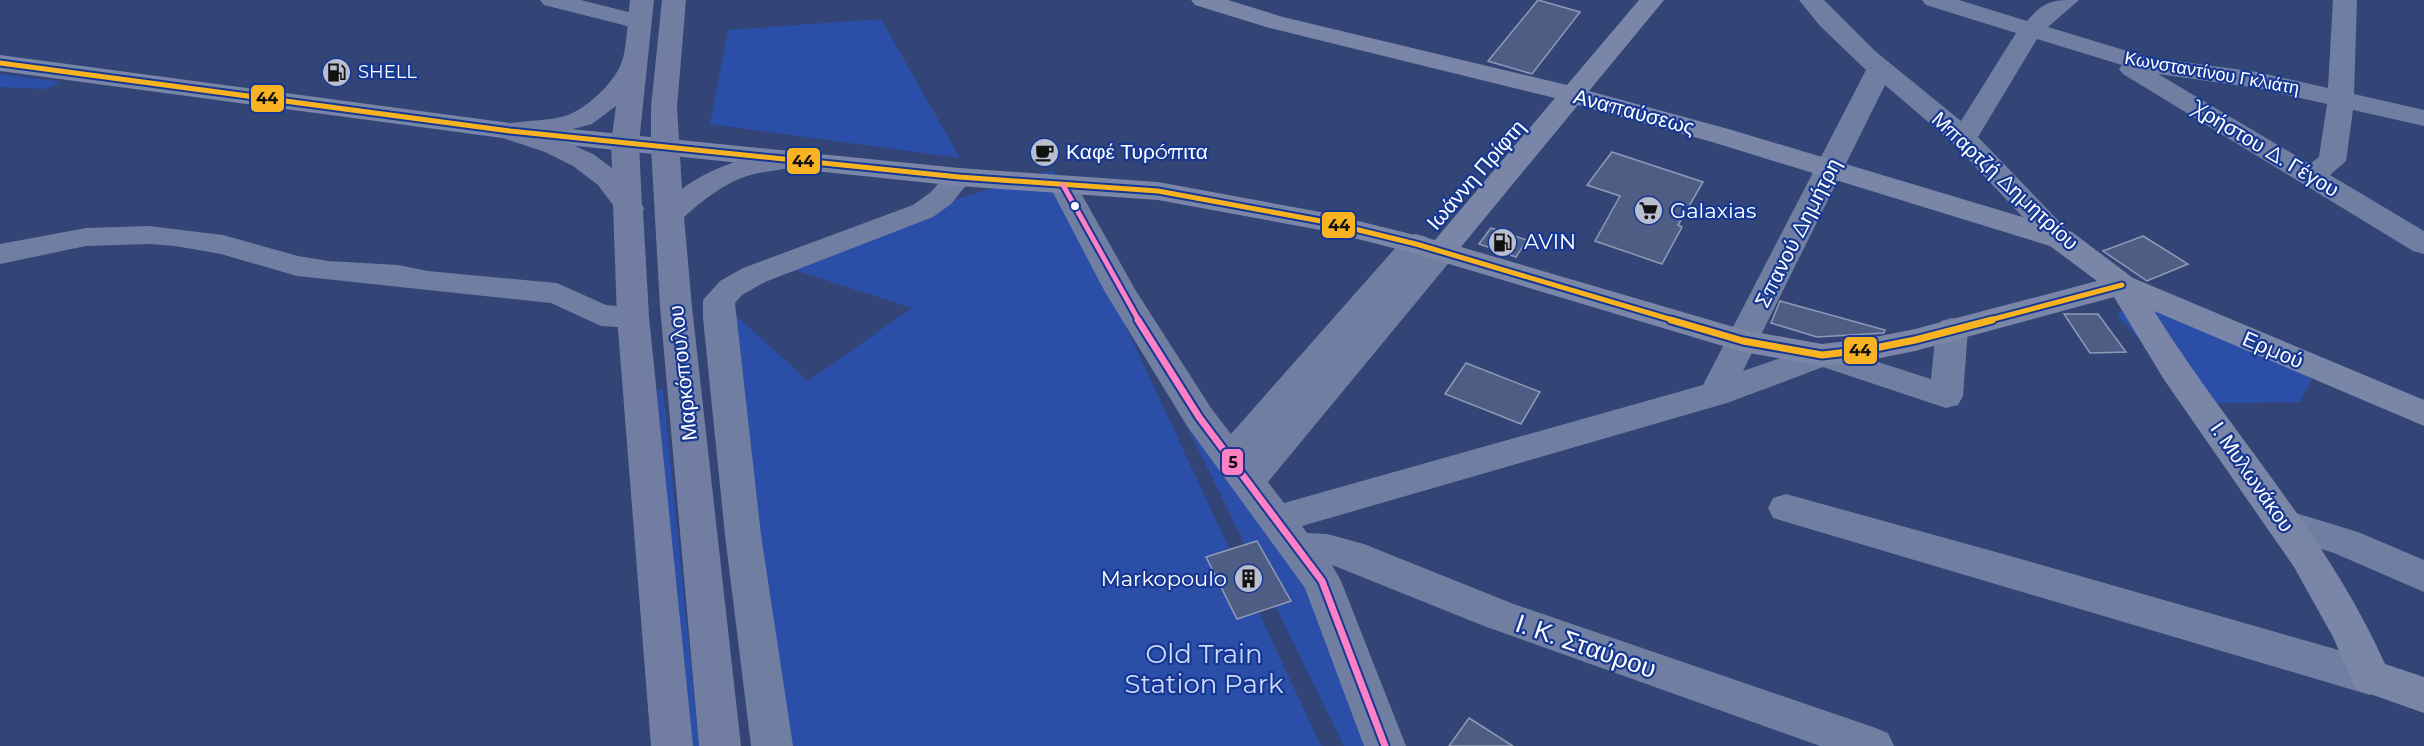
<svg xmlns="http://www.w3.org/2000/svg" width="2424" height="746" viewBox="0 0 2424 746" font-family="Montserrat,sans-serif">
<rect width="100%" height="100%" fill="#334576"/>
<!-- green -->
<path fill="#2b4fa8" d="M 881,19 L 960,158 L 710,124 L 728,30 Z
M 0,74 L 61,82 L 46,89 L 0,87 Z
M 1053,170 L 1321,746 L 777,746 L 719,300 L 808,381 L 912,308 L 788,268 L 930,207 Z
M 1121,292 L 1299,548 L 1378,746 L 1344,746 Z
M 2139,292 L 2317,369 L 2300,402 L 2217,403 L 2206,412 L 2117,315 Z
M 663,389 L 699,746 L 690,746 L 657,390 Z"/>
<!-- building -->
<path fill="#4e5d84" stroke="#909ab7" stroke-width="1.5" d="M 1538,0 L 1580,12 L 1532,74 L 1488,61 Z
M 1612,152 L 1703,182 L 1678,225 L 1682,227 L 1662,264 L 1595,241 L 1620,196 L 1587,185 Z
M 1491,228 L 1527,240 L 1516,257 L 1479,244 Z
M 2143,236 L 2188,264 L 2147,281 L 2103,251 Z
M 1780,301 L 1885,330 L 1884,333 L 1817,337 L 1771,323 Z
M 2064,314 L 2098,314 L 2126,352 L 2090,353 Z
M 1466,363 L 1540,392 L 1521,424 L 1445,394 Z
M 1257,541 L 1291,601 L 1237,619 L 1206,557 Z
M 1469,718 L 1513,746 L 1449,746 Z"/>
<g fill="none" stroke-linecap="round" stroke-linejoin="round">
<!-- minor -->
<path fill="#707ea1" fill-rule="evenodd" d="M 540,0 L 581,0 L 648,17 L 651,22 L 648,27 L 639,29 L 544,5 Z
M 1799,0 L 1824,0 L 1875,51 L 1961,121 L 2016,33 L 1926,5 L 1922,0 L 1959,0 L 2027,21 C 2045,0 2053,0 2079,0 L 2048,27 L 2147,57 L 2257,72 L 2328,88 L 2333,0 L 2357,0 L 2354,94 L 2424,110 L 2424,126 L 2353,110 L 2346,161 L 2330,175 L 2424,231 L 2424,254 L 2413,251 L 2123,74 L 2119,69 L 2122,65 L 2037,39 L 1978,137 L 2076,239 L 2072,246 L 2061,248 L 2050,246 L 1955,145 L 1885,85 L 1743,371 L 1822,344 L 1931,379 L 1936,329 L 1941,321 L 1952,318 L 1963,321 L 1968,329 L 1963,396 L 1958,405 L 1946,408 L 1823,367 L 1727,403 L 1302,526 L 1307,533 L 1327,534 L 1364,544 L 1511,603 L 1873,727 L 1888,733 L 1894,746 L 1820,746 L 1484,626 L 1332,565 L 1341,581 L 1406,746 L 1364,746 L 1305,588 L 1187,426 L 1105,292 L 1049,185 L 1053,179 L 1063,176 L 1073,179 L 1136,291 L 1211,408 L 1231,434 L 1405,237 L 1416,234 L 1427,237 L 1431,244 L 1430,246 L 1441,242 L 1452,245 L 1456,252 L 1452,259 L 1268,482 L 1284,503 L 1703,385 L 1866,70 L 1820,26 ZM 2158,74 L 2257,88 L 2327,104 L 2319,157 L 2310,164 Z
M 959,168 L 969,171 L 973,177 L 951,204 L 933,217 L 765,282 L 742,295 L 735,303 L 761,535 L 793,746 L 751,746 L 725,535 L 703,318 L 703,300 L 720,281 L 743,268 L 913,205 L 931,192 L 949,171 Z
M 149,226 L 223,235 L 298,256 L 328,261 L 398,265 L 428,271 L 557,283 L 606,305 L 644,309 L 649,317 L 644,325 L 633,328 L 601,326 L 551,303 L 297,276 L 221,254 L 175,246 L 149,244 L 86,246 L 0,264 L 0,244 L 86,228 Z
M 1786,494 L 2014,557 L 2370,659 L 2384,665 L 2390,677 L 2384,689 L 2370,695 L 1773,518 L 1768,508 L 1773,498 Z
M 2286,510 L 2358,532 L 2424,560 L 2424,592 L 2334,553 L 2273,534 L 2268,524 L 2273,514 Z"/>
<!-- major -->
<path fill="#7a86a7" fill-rule="evenodd" d="M 1191,0 L 1228,0 L 1283,17 L 1567,85 L 1639,0 L 1664,0 L 1589,91 L 1732,130 L 2072,232 L 2133,278 L 2424,400 L 2424,426 L 2154,311 C 2229,431 2327,534 2385,664 L 2424,677 L 2424,713 L 2356,689 L 2333,637 L 2294,567 L 2163,378 L 2114,297 L 1915,351 L 1865,361 L 1822,366 L 1743,352 L 1409,252 L 1326,231 L 1158,200 L 959,186 L 510,139 L 0,71 L 0,55 L 510,123 L 959,168 L 1158,182 L 1326,213 L 1435,240 L 1555,98 L 1266,27 L 1195,5 ZM 1578,105 L 1712,142 L 2050,246 L 2097,281 L 1915,329 L 1865,339 L 1822,344 L 1744,330 L 1461,247 Z"/>
<!-- highway -->
<path fill="#717ea1" fill-rule="evenodd" d="M 630,0 L 654,0 L 639,143 L 642,205 L 644,208 L 643,211 L 649,317 L 693,746 L 651,746 L 617,317 L 613,205 L 598,185 L 573,166 L 545,152 L 500,137 L 496,131 L 500,125 C 521,120 544,122 565,116 C 585,110 613,84 621,64 C 627,51 628,16 630,0 ZM 616,106 L 611,143 L 612,168 L 593,154 L 550,135 L 592,124 Z
M 662,0 L 686,0 L 677,107 L 682,189 C 707,169 767,146 799,154 L 803,160 L 799,166 C 782,170 764,171 747,176 C 723,184 703,200 684,217 L 692,307 L 741,746 L 699,746 L 660,307 L 651,147 L 651,107 Z"/>
<defs>
<path id="bus-1-far1" d="M 0,63 L 510,131 L 959,177 L 1158,191 L 1326,222 L 1416,244 L 1676,321
M 1986,321 L 2122,285"/>
<path id="bus-1" d="M 1671,320 L 1743,341 L 1822,355 L 1865,350 L 1915,340 L 1992,320"/>
<path id="bus-2-far1" d="M 1063,185 L 1139,321"/>
<path id="bus-2" d="M 1138,320 L 1199,417 L 1322,581 L 1385,746"/>
</defs>
<!-- bus-1-far1 casing -->
<use href="#bus-1-far1" stroke="#173892" stroke-width="9"/>
<!-- bus-1 casing -->
<use href="#bus-1" stroke="#173892" stroke-width="11"/>
<!-- bus-2-far1 casing -->
<use href="#bus-2-far1" stroke="#173892" stroke-width="9"/>
<!-- bus-2 casing -->
<use href="#bus-2" stroke="#173892" stroke-width="11"/>
<!-- bus-1-far1 -->
<use href="#bus-1-far1" stroke="#f9b220" stroke-width="5"/>
<!-- bus-1 -->
<use href="#bus-1" stroke="#f9b220" stroke-width="7"/>
<!-- bus-2-far1 -->
<use href="#bus-2-far1" stroke="#ff80c5" stroke-width="5"/>
<!-- bus-2 -->
<use href="#bus-2" stroke="#ff80c5" stroke-width="7"/>
</g>
<!-- icons -->
<defs>
<symbol id="fuel-disc" viewBox="-11 -11 22 22"><circle r="9.5" fill="#b8becf" stroke="#173892"/><path d="M-5.5-6h7V0h2V4h1.3V-2.5L3-4.5l.8-.8L6-3V5H2.5V1h-1V6h-7ZM-4.2-4.7v3.2H.2V-4.7Z" fill="#111"/></symbol>
<symbol id="cafe-disc" viewBox="-11 -11 22 22"><circle r="9.5" fill="#b8becf" stroke="#173892"/><path d="M-5.5-4.5H6V0H3Q3 3.5 0 3.5H-2.5Q-5.5 3.5-5.5 0ZM3-3.2v2h1.7v-2ZM-6 4.5H4V6H-6Z" fill="#111"/></symbol>
<symbol id="supermarket-disc" viewBox="-11 -11 22 22"><circle r="9.5" fill="#b8becf" stroke="#173892"/><path d="M-6-5.5h2.5l.6 2H6L4.5 2H-2.5L-4.4-4H-6ZM-1.5 3.2a1.3 1.3 0 1 0 .1 0ZM3 3.2a1.3 1.3 0 1 0 .1 0Z" fill="#111"/></symbol>
<symbol id="building-disc" viewBox="-11 -11 22 22"><circle r="9.5" fill="#b8becf" stroke="#173892"/><path d="M-4-6H4V6H1V3H-1V6H-4ZM-2.5-4.3h1.7v1.8h-1.7ZM.8-4.3h1.7v1.8H.8ZM-2.5-1h1.7V.8h-1.7ZM.8-1h1.7V.8H.8Z" fill="#111"/></symbol>
</defs>
<g fill-rule="evenodd">
<use href="#fuel-disc" x="320" y="56" width="33" height="33"/>
<use href="#cafe-disc" x="1028" y="136" width="33" height="33"/>
<use href="#supermarket-disc" x="1632" y="194" width="33" height="33"/>
<use href="#fuel-disc" x="1486" y="226" width="33" height="33"/>
<use href="#building-disc" x="1232" y="562" width="33" height="33"/>
</g>
<!-- markers -->
<circle fill="#fff" stroke="#173892" stroke-width="2" cx="1075" cy="206" r="5"/>
<g text-anchor="middle" stroke-width="4.5" stroke-linejoin="round" paint-order="stroke">
<!-- far-poi labels -->
<g font-size="18" fill="#fff" stroke="#173892" text-anchor="start">
<text x="358" y="78">SHELL</text>
</g>
<!-- far-street labels -->
<g font-size="18" fill="#fff" stroke="#173892">
<text transform="translate(2212 73) rotate(10)" y="6">Κωνσταντίνου Γκλιάτη</text>
</g>
<!-- street labels -->
<g font-size="21" fill="#fff" stroke="#173892">
<text transform="translate(1634 112) rotate(15)" y="7">Αναπαύσεως</text>
<text transform="translate(2266 149) rotate(31)" y="7">Χρήστου Δ. Γέγου</text>
<text transform="translate(1476 175) rotate(-49)" y="7">Ιωάννη Πρίφτη</text>
<text transform="translate(2005 181) rotate(43)" y="7">Μπαρτζή Δημητρίου</text>
<text transform="translate(1798 233) rotate(-63)" y="7">Σπανού Δημήτρη</text>
<text transform="translate(2273 350) rotate(23)" y="7">Ερμού</text>
<text transform="translate(683 373) rotate(-96)" y="7">Μαρκόπουλου</text>
<text transform="translate(2252 477) rotate(55)" y="7">Ι. Μυλωνάκου</text>
</g>
<!-- poi labels -->
<g font-size="21" fill="#fff" stroke="#173892" text-anchor="start">
<text x="1066" y="159">Καφέ Τυρóπιτα</text>
<text x="1670" y="218">Galaxias</text>
<text x="1524" y="249">AVIN</text>
<text x="1227" y="586" text-anchor="end">Markopoulo</text>
</g>
<!-- near-street labels -->
<g font-size="26" fill="#fff" stroke="#173892">
<text transform="translate(1586 646) rotate(19)" y="9">Ι. Κ. Σταύρου</text>
</g>
<!-- near-park labels -->
<g font-size="26" fill="#cddafb" stroke="#173892">
<text x="1204" y="663">Old Train<tspan x="1204" dy="30">Station Park</tspan></text>
</g>
</g>
<g stroke="#173892" stroke-width="2">
<rect x="250" y="84" width="35" height="29" rx="6" fill="#f9b220"/>
<rect x="786" y="147" width="35" height="28" rx="6" fill="#f9b220"/>
<rect x="1321" y="211" width="35" height="28" rx="6" fill="#f9b220"/>
<rect x="1843" y="336" width="35" height="29" rx="6" fill="#f9b220"/>
<rect x="1221" y="448" width="23" height="28" rx="6" fill="#ff80c5"/>
</g>
<g font-size="16" text-anchor="middle" font-weight="bold" fill="#111">
<text x="267" y="104">44</text>
<text x="803" y="167">44</text>
<text x="1339" y="231">44</text>
<text x="1860" y="356">44</text>
<text x="1233" y="468">5</text>
</g>
</svg>
